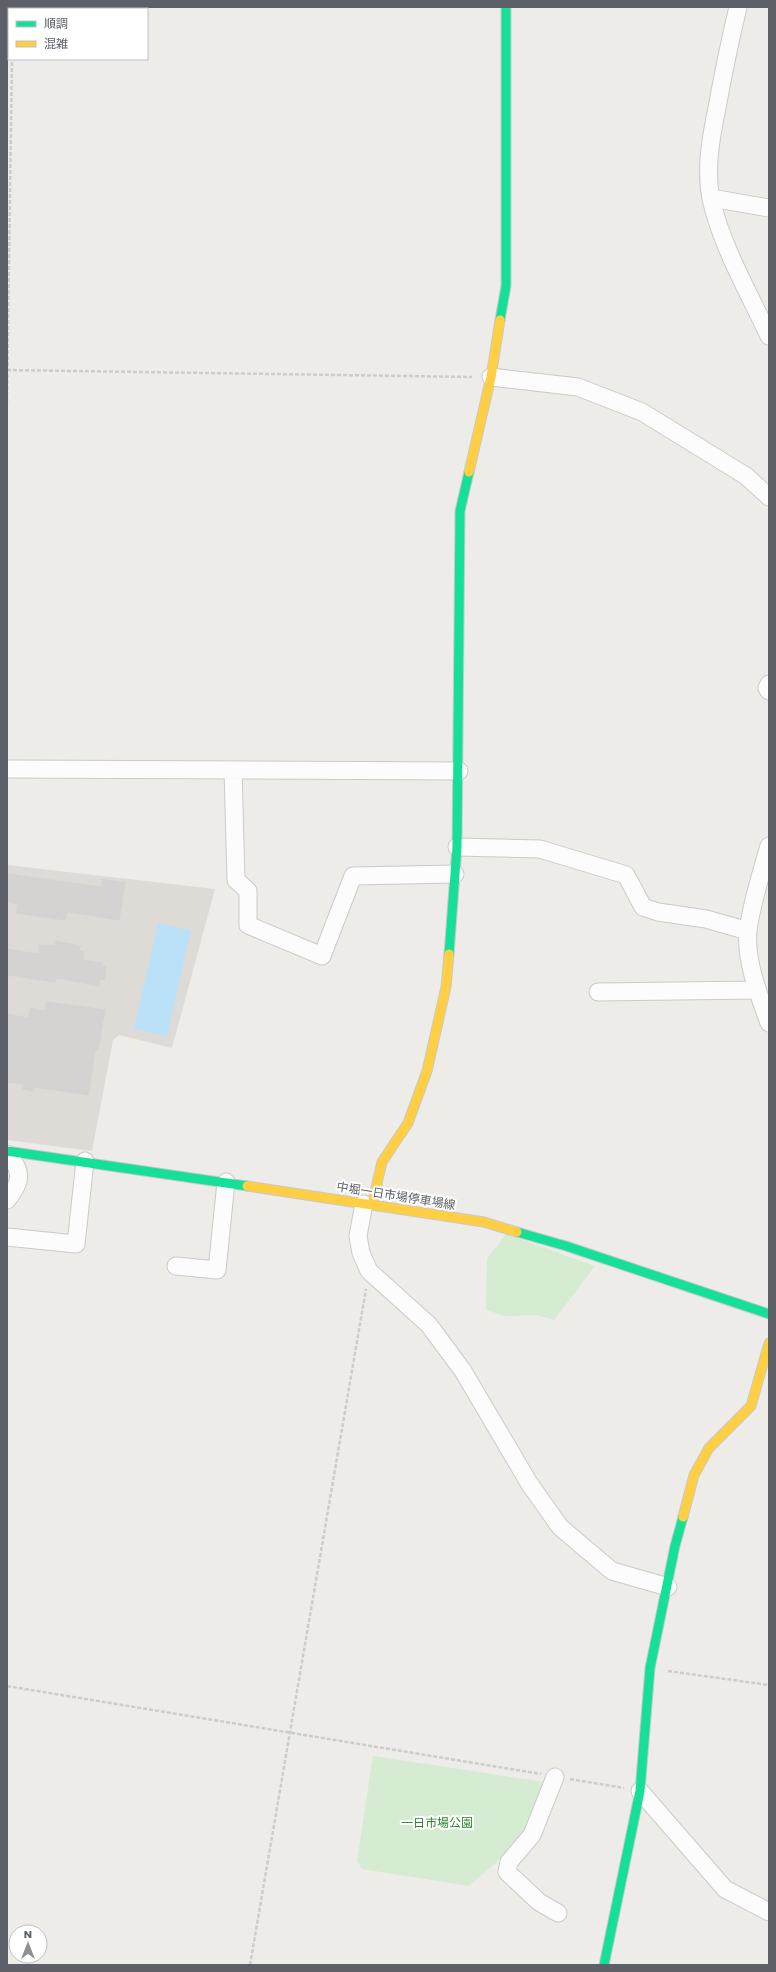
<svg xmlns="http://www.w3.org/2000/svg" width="776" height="1972" viewBox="0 0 776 1972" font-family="Poppins,'Noto Sans JP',sans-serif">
<rect width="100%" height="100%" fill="#edece8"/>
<!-- education -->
<path fill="#dedbd6" d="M 7,865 L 215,889 L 172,1048 L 119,1035 L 113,1040 L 92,1151 L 7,1140 Z"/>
<!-- green -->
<path fill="#d5ebd2" d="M 506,1234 L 595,1266 L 554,1320 L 537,1315 L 505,1316 L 486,1310 L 487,1259 Z
M 373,1756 L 545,1782 L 525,1837 L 469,1886 L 362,1869 L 357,1861 Z"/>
<!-- water -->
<path fill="#bbe1f8" d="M 158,923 L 191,930 L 167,1037 L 134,1029 Z"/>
<!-- building -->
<path fill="#d4d3d1" stroke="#dddbd7" d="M 7,873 L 101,886 L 102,878 L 126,882 L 120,921 L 68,913 L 66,921 L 15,914 L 17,905 L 7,903 Z
M 55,940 L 82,945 L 80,950 L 85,951 L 84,959 L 102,962 L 102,965 L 107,966 L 105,981 L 101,980 L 99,987 L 57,979 L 56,983 L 7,976 L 7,948 L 38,953 L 38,944 L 54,945 Z
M 46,1001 L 106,1009 L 99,1051 L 96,1051 L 89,1096 L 34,1088 L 34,1092 L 22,1090 L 22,1085 L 7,1083 L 7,1013 L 28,1017 L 30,1007 L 44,1010 Z"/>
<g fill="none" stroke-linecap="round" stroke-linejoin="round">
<defs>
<path id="street" d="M 738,7 C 730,41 723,74 717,108 C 711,137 705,169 711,199 C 722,247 748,291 769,336
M 711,198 L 769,208
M 491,377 L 578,387 L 642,412 L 746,476 L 769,497
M 769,684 L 767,688 L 769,691
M 7,769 L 459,771
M 233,770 L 236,880 L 248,891 L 248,925 L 322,956 L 353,876 L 455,874
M 769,846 C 761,873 752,902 748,930 C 745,961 759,995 769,1023
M 457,847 L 540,849 L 626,875 L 643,907 L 658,912 L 706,919 L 748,931
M 598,992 L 757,990
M 7,1154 C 24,1171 21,1183 7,1200
M 364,1204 L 358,1236 L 361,1253 L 369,1271 L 429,1325 L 463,1371 L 529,1483 L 560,1527 L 612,1571 L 668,1587
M 7,1237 L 76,1244 L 85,1161
M 176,1266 L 217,1270 L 226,1182
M 555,1777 L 532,1835 L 509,1862 L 507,1872 L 539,1902 L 558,1913
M 640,1791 L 725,1889 L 769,1912"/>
<path id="fast" d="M 500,320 L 506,286 L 506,7
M 449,954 L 457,847 L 460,511 L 469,472
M 7,1151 L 247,1186
M 517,1232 L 566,1246 L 769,1314
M 604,1965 L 640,1791 L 650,1668 L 675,1546 L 683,1517"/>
<path id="slow" d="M 469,472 L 491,377 L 500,320
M 247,1186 L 484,1222 L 517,1232
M 372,1205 L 382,1162 L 408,1123 L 427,1071 L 446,987 L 449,954
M 683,1517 L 694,1475 L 709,1448 L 751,1406 L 769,1343"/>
</defs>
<!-- street casing -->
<use href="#street" stroke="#cacaca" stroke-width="19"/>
<!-- fast casing -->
<use href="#fast" stroke="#c9c9c9" stroke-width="11"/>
<!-- slow casing -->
<use href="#slow" stroke="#c9c9c9" stroke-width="11"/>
<!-- path -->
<path stroke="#c9cecb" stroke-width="2.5" stroke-dasharray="4 2" stroke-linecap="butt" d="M 13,9 L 13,7
M 7,370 L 472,377
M 7,402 L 12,59
M 668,1671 L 769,1685
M 7,1686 L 541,1774
M 570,1779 L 624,1788
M 250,1965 L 366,1289"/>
<!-- street -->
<use href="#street" stroke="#fcfcfc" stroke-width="17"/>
<!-- fast -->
<use href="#fast" stroke="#16e098" stroke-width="9"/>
<!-- slow -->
<use href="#slow" stroke="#ffcf43" stroke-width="9"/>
</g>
<g text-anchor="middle" stroke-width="4" stroke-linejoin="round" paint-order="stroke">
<!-- street labels -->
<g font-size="12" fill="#5d6167" stroke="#fff">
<text transform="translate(396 1196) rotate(9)" y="4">中堀一日市場停車場線</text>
</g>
<!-- park labels -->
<g font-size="12" fill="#2e842e" stroke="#fff">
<text x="437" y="1827">一日市場公園</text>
</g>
</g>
<!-- border -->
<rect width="776" height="1972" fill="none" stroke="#5d6167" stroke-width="16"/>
<!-- legend -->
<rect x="8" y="8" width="140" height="52" fill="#ffffff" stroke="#bec0c2"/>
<rect x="16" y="21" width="20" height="6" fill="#16e098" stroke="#bec0c2"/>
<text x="44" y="28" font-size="12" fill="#5d6167">順調</text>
<rect x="16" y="41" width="20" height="6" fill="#ffcf43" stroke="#bec0c2"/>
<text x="44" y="48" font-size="12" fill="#5d6167">混雑</text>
<!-- north arrow -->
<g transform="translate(28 1944)"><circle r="19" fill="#ffffff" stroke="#bec0c2"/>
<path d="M0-3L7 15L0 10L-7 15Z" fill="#8f9294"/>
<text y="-6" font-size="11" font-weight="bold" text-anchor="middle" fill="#5d6167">N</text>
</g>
</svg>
